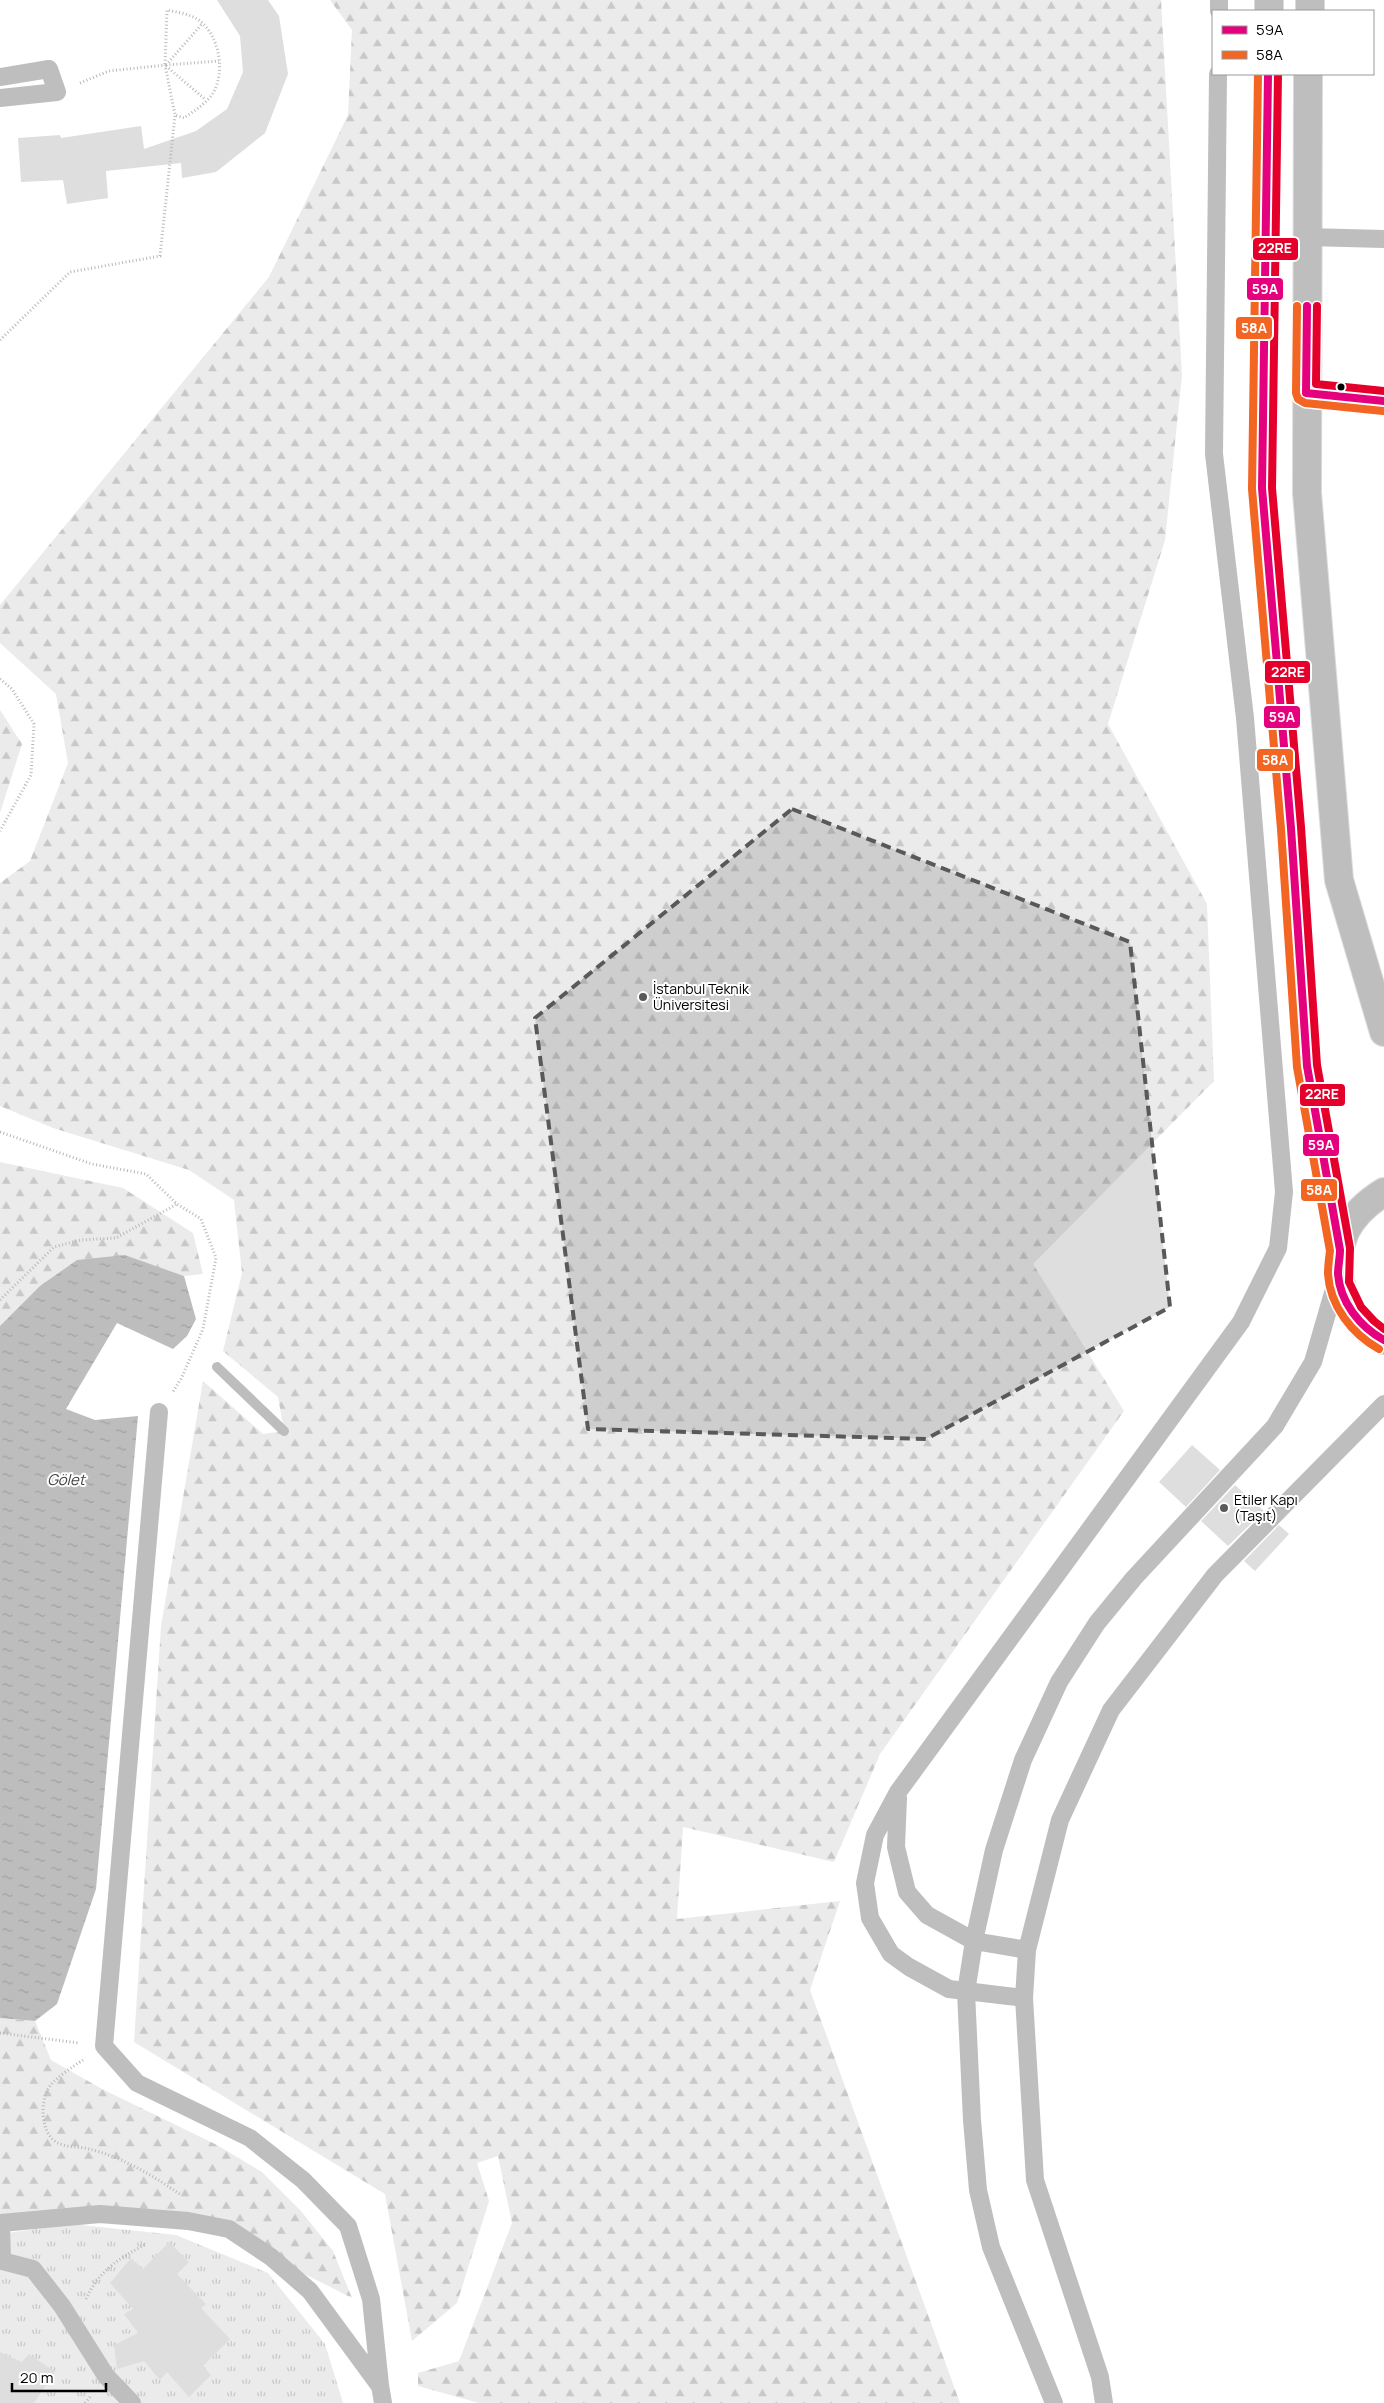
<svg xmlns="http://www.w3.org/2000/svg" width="1384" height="2403" viewBox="0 0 1384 2403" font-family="Manrope,sans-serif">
<defs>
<pattern id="grass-tufts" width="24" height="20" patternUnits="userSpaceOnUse" patternTransform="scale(1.25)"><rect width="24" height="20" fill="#ebebeb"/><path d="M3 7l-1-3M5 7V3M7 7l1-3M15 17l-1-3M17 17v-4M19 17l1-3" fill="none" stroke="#c8c8c8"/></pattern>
<pattern id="forest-firs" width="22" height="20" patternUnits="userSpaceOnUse" patternTransform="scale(1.25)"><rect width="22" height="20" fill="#ebebeb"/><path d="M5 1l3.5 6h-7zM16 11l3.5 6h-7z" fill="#c8c8c8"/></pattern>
<pattern id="water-ripples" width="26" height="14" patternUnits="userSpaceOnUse" patternTransform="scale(1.25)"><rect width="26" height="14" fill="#bdbdbd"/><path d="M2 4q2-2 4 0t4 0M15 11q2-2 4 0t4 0" fill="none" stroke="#a1a1a1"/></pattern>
</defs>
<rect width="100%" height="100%" fill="#fff"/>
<!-- grass -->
<path fill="url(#grass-tufts)" d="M 72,2224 L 176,2235 L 268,2273 L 325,2344 L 343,2403 L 0,2403 L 0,2234 Z"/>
<!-- forest -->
<path fill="url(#forest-firs)" d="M 330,0 L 1161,0 L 1182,375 L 1165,540 L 1108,724 L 1207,904 L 1214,1081 L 1033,1264 L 1124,1411 L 880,1754 L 834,1862 L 683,1827 L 677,1919 L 840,1901 L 810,1990 L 960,2403 L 479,2403 L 418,2386 L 418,2373 L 459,2361 L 512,2223 L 498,2156 L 477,2163 L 489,2201 L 457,2303 L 412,2341 L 385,2194 L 134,2042 L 161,1626 L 203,1381 L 263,1434 L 284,1431 L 278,1397 L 223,1351 L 242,1273 L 234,1200 L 189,1170 L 53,1128 L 0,1106 L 0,883 L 30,861 L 68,763 L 56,694 L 0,643 L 0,605 L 269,277 L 348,115 L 352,30 Z
M 0,710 L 22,744 L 0,813 Z
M 0,1162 L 123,1188 L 193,1233 L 203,1274 L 184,1276 L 125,1255 L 0,1326 Z
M 0,2018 L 35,2021 L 51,2060 L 102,2089 L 217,2145 L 262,2172 L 301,2211 L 333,2251 L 352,2298 L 271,2257 L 229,2229 L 188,2221 L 0,2222 Z"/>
<!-- water -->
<path fill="url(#water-ripples)" d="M 125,1255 L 184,1276 L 196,1319 L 187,1336 L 173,1349 L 117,1323 L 66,1409 L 95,1420 L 138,1416 L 96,1889 L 57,2004 L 35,2021 L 0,2018 L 0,1326 L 40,1286 L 77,1260 Z"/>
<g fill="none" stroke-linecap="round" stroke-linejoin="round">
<!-- stream -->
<path stroke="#bdbdbd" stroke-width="10" d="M 217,1367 L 284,1431"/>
</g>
<!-- building -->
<path fill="#dedede" d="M 217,0 L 268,0 L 279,16 L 288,74 L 265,133 L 216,172 L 182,178 L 181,163 L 106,171 L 108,198 L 67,204 L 63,180 L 21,182 L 18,138 L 60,135 L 61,138 L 141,126 L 144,149 L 196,131 L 227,109 L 243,72 L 240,36 Z
M 1192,1445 L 1220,1470 L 1186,1507 L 1159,1482 Z
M 1235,1485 L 1264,1511 L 1228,1546 L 1201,1521 Z
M 1279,1525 L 1289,1534 L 1255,1571 L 1244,1561 Z
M 169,2242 L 189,2262 L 177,2274 L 206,2304 L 201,2308 L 230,2339 L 203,2366 L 211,2375 L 189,2397 L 167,2372 L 160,2380 L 144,2361 L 117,2369 L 114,2345 L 138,2333 L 124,2314 L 133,2309 L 110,2283 L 131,2258 L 143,2269 Z
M 0,2352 L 22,2362 L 29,2354 L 55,2372 L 34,2403 L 0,2403 Z"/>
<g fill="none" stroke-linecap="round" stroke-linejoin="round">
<defs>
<path id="primary" d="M 1269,11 L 1269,0
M 1310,11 L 1310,0
M 1268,74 L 1262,488 L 1291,828 L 1307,1066 L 1340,1250
M 1308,74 L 1307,493 L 1339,880 L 1384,1032
M 1384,1192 C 1368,1202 1355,1213 1346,1230 C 1328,1269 1344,1322 1384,1340"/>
</defs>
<!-- primary casing -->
<use href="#primary" stroke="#dbdbdb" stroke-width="30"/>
<!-- path -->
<path stroke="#b9b9b9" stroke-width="3" stroke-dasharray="1 2.5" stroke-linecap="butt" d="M 166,65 L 202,24
M 166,65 L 219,61
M 166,66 L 206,100
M 80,83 L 109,71 L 165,65 L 175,115 L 184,118 C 194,111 206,104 213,93 C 226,71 219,33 197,19 C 189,14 177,12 167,10 L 165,65
M 0,340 L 70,272 L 160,256 L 175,115
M 0,679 L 12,689 L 34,724 L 31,775 L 0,831
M 0,1132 L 92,1164 L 146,1174 L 177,1204 L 201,1219 L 216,1258 L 203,1329 L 181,1379 L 172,1393
M 0,1300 L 54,1247 L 81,1240 L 116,1238 L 177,1204
M 0,2033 L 79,2043
M 83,2060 C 74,2066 52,2080 48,2089 C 40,2104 41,2132 56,2142 C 66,2148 78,2146 89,2149 C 122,2157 154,2176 181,2195
M 86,2299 C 99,2270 120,2258 146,2244
M 85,2403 L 91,2396"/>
<!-- lane -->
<path stroke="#bebebe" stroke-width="18" d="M 1219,11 L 1219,0
M 0,77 L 49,69 L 57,92 L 0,98
M 1307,237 L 1384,239
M 159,1412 L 104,2046 L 137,2083 L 250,2138 L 303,2180 L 348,2226 L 371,2299 L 380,2385 L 383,2403
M 898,1798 L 896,1847 L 907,1892 L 927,1915 L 974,1941 L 1027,1950
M 1024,1998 L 949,1989 L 909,1967 L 891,1954 L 870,1918 L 865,1883 L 875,1835 L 898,1792 L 1241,1322 L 1278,1248 L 1284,1192 L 1245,718 L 1214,454 L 1218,74
M 132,2403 L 106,2376 L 62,2306 L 33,2269 L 2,2261 L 1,2223 L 100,2214 L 188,2221 L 229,2229 L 271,2257 L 310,2291 L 379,2385
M 1054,2403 L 991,2247 L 978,2190 L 972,2120 L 966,1992 L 974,1941 L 994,1850 L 1023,1760 L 1059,1682 L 1097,1623 L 1134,1578 L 1275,1426 L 1313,1362 L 1337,1279
M 1104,2403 L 1100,2377 L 1035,2180 L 1024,1998 L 1027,1950 L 1060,1820 L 1111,1710 L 1215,1575 L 1384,1404"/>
<!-- street -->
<path stroke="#bebebe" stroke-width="28" d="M 1306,393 L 1384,401"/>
<!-- primary -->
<use href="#primary" stroke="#bebebe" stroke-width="28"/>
<defs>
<path id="bus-1" d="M 1268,74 L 1262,488 L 1291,828 L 1307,1066 L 1340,1250 C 1340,1258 1338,1266 1338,1274 C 1340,1302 1360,1327 1384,1340
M 1307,306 L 1306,393 L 1384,401"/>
<path id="bus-2" d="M 1258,74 L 1252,489 L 1281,829 L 1297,1067 L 1330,1251 C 1329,1258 1328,1266 1328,1274 C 1330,1306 1352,1334 1379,1349
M 1297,306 L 1296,393 L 1298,399 L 1305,403 L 1383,411"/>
<path id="bus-3" d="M 1278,74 L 1272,488 L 1301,827 L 1317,1065 L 1350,1248 L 1349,1282 L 1361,1307 L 1374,1321 L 1384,1329
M 1317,306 L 1316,384 L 1384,391"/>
</defs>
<!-- bus-1 casing -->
<use href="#bus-1" stroke="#fff" stroke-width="11"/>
<!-- bus-2 casing -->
<use href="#bus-2" stroke="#fff" stroke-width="11"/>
<!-- bus-3 casing -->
<use href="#bus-3" stroke="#fff" stroke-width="11"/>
<!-- bus-1 -->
<use href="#bus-1" stroke="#e5007d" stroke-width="8"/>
<!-- bus-2 -->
<use href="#bus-2" stroke="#f26522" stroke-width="8"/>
<!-- bus-3 -->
<use href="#bus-3" stroke="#e4002b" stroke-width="8"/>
</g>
<!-- marked area -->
<path fill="#595959" fill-opacity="0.2" stroke="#595959" stroke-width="4" stroke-dasharray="10 6" stroke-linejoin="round" d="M 792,809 L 1130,942 L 1170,1307 L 926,1439 L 588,1429 L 535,1018 Z"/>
<!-- markers -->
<circle fill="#000" stroke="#fff" stroke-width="2" cx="1341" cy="387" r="4.5"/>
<g fill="#595959" stroke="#fff" stroke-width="2">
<circle cx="643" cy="997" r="5"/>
<circle cx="1224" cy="1508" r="5"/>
</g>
<g text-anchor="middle" stroke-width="4" stroke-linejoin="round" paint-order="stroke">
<!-- poi labels -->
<g font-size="14" fill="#000" stroke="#fff" text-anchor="start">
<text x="653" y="994">İstanbul Teknik<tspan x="653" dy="16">Üniversitesi</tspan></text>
<text x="1234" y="1505">Etiler Kapı<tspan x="1234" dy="16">(Taşıt)</tspan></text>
</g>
<!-- water labels -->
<g font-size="15" font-style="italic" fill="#424242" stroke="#fff">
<text x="66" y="1485">Gölet</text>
</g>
</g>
<g stroke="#fff" stroke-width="2">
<rect x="1252" y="237" width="47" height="24" rx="5" fill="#e4002b"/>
<rect x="1246" y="277" width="38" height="24" rx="5" fill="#e5007d"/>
<rect x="1235" y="316" width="38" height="24" rx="5" fill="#f26522"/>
<rect x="1264" y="660" width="47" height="24" rx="5" fill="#e4002b"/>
<rect x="1263" y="705" width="38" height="24" rx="5" fill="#e5007d"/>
<rect x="1256" y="748" width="38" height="24" rx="5" fill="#f26522"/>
<rect x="1299" y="1083" width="47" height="24" rx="5" fill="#e4002b"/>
<rect x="1302" y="1133" width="38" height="24" rx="5" fill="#e5007d"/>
<rect x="1300" y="1178" width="38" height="24" rx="5" fill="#f26522"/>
</g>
<g font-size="14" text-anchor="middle" font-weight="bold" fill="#fff">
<text x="1275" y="253">22RE</text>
<text x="1265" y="294">59A</text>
<text x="1254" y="333">58A</text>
<text x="1288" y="677">22RE</text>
<text x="1282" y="722">59A</text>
<text x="1275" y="765">58A</text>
<text x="1322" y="1099">22RE</text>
<text x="1321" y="1150">59A</text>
<text x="1319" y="1195">58A</text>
</g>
<!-- legend -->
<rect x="1212" y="10" width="162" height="65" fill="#ffffff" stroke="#999999"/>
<rect x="1222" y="26" width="25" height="8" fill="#e5007d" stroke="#999999"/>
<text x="1256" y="35" font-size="15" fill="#000000">59A</text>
<rect x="1222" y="51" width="25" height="8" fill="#f26522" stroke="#999999"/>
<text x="1256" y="60" font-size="15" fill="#000000">58A</text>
<!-- scale -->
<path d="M12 2383v8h94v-8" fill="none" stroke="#000000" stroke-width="2.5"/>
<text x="20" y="2383" font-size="15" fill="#000000" stroke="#ffffff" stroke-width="4" paint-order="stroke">20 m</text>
</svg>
